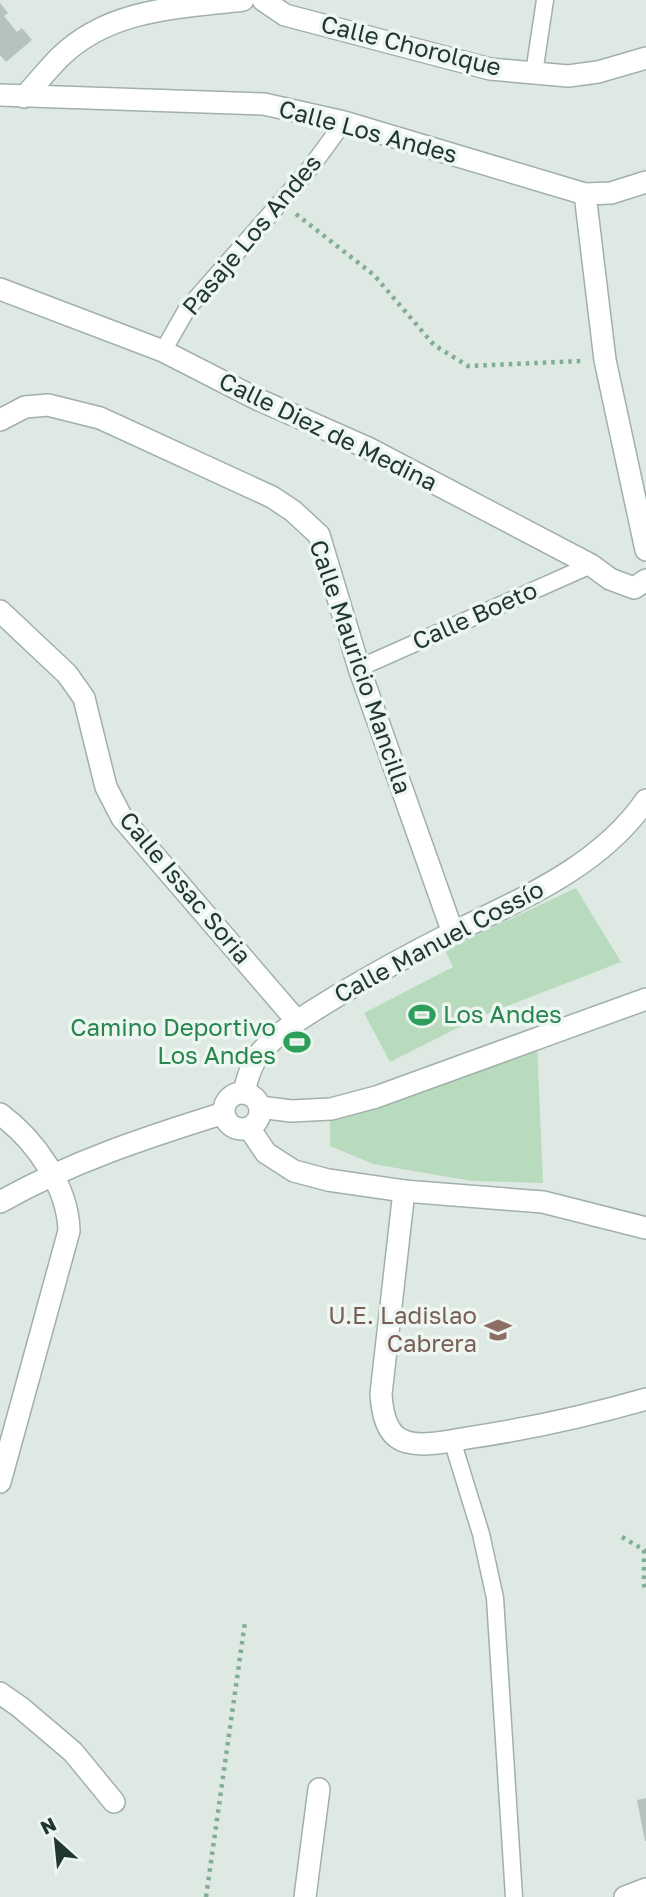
<svg xmlns="http://www.w3.org/2000/svg" width="646" height="1897" viewBox="0 0 646 1897" font-family="'Golos Text',sans-serif">
<rect width="100%" height="100%" fill="#dee9e3"/>
<!-- green -->
<path fill="#b8dabd" d="M 576,888 L 621,962 L 479,1017 L 390,1062 L 364,1013 L 453,967 L 445,950 Z
M 537,1045 L 543,1183 L 472,1181 L 373,1164 L 330,1146 L 330,1121 Z"/>
<!-- building -->
<path fill="#b4c4bc" d="M 0,3 L 8,13 L 4,16 L 17,32 L 22,28 L 32,40 L 6,62 L 0,55 Z
M 646,1798 L 646,1841 L 645,1841 L 637,1800 Z"/>
<g fill="none" stroke-linecap="round" stroke-linejoin="round">
<defs>
<path id="service" d="M 534,73 L 545,0
M 163,351 L 187,309 L 308,171 L 344,122
M 359,668 L 591,565
M 452,1440 L 481,1534 L 495,1598 L 514,1897"/>
<path id="minor" d="M 263,0 L 285,15 L 490,69 L 568,76 L 598,72 L 646,58
M 0,95 L 264,104 L 344,122 L 585,194 L 611,193 L 646,182
M 24,97 C 36,84 48,69 60,57 C 110,8 179,8 243,0
M 585,194 L 605,360 L 646,550
M 0,289 L 163,351 L 257,399 L 368,448 L 591,565 L 610,579 L 634,588 L 646,580
M 0,420 L 25,407 L 48,405 L 100,418 L 272,497 L 293,511 L 319,535 L 359,668 L 453,933
M 0,611 L 67,674 L 84,698 L 106,787 L 122,818 L 297,1021
M 244,1092 C 247,1079 251,1064 260,1053 C 281,1029 311,1012 337,996 C 374,974 412,953 450,934 C 521,899 600,867 646,800
M 0,1114 C 35,1140 68,1186 69,1231 L 0,1482
M 404,1191 L 381,1394 C 382,1412 386,1437 407,1442 C 425,1447 449,1441 467,1438 C 528,1429 587,1416 646,1399
M 0,1693 L 20,1707 L 73,1752 L 114,1802
M 305,1897 L 319,1789
M 625,1897 L 646,1889"/>
<path id="tertiary" d="M224 1111a18 18 0 1 1 36 0a18 18 0 1 1-36 0Z
M 260,1107 L 291,1111 L 331,1109 L 376,1097 L 646,999
M 249,1128 L 266,1153 L 294,1171 L 328,1180 L 404,1191 L 543,1202 L 646,1228
M 0,1202 C 71,1162 147,1137 224,1113"/>
</defs>
<!-- service casing -->
<use href="#service" stroke="#a1b0a9" stroke-width="19"/>
<!-- minor casing -->
<use href="#minor" stroke="#a1b0a9" stroke-width="24"/>
<!-- tertiary casing -->
<use href="#tertiary" stroke="#a1b0a9" stroke-width="24"/>
<!-- path -->
<path stroke="#80ac99" stroke-width="4.5" stroke-dasharray="3.5 5" stroke-linecap="butt" d="M 296,214 L 374,275 L 434,345 L 468,366 L 581,361
M 622,1537 L 644,1550 L 644,1584 L 646,1592
M 206,1897 L 245,1622"/>
<!-- service -->
<use href="#service" stroke="#fff" stroke-width="16"/>
<!-- minor -->
<use href="#minor" stroke="#fff" stroke-width="21"/>
<!-- tertiary -->
<use href="#tertiary" stroke="#fff" stroke-width="21"/>
</g>
<!-- icons -->
<defs>
<symbol id="stadium-bare" viewBox="-9 -9 18 18"><path d="M0-5a6.5 5 0 1 0 0 10a6.5 5 0 1 0 0-10ZM-3.5-1.8h7v3.6h-7Z" fill="#2e9e5b" stroke="#eef6f1" stroke-width="2.5" paint-order="stroke"/></symbol>
<symbol id="school-bare" viewBox="-9 -9 18 18"><path d="M0-5L7-2L0 1L-7-2ZM-4 1L0 2.5L4 1V4Q0 6-4 4Z" fill="#8d6e63" stroke="#eef6f1" stroke-width="2.5" paint-order="stroke"/></symbol>
</defs>
<g fill-rule="evenodd">
<use href="#stadium-bare" x="403" y="996" width="38" height="38"/>
<use href="#stadium-bare" x="278" y="1023" width="38" height="38"/>
<use href="#school-bare" x="479" y="1311" width="38" height="38"/>
</g>
<g text-anchor="middle" stroke-width="7" stroke-linejoin="round" paint-order="stroke">
<!-- street labels -->
<g font-size="24" fill="#20382f" stroke="#eef6f1">
<text transform="translate(411 46) rotate(14)" y="8">Calle Chorolque</text>
<text transform="translate(368 132) rotate(15)" y="8">Calle Los Andes</text>
<text transform="translate(252 235) rotate(-50)" y="8">Pasaje Los Andes</text>
<text transform="translate(328 432) rotate(26)" y="8">Calle Diez de Medina</text>
<text transform="translate(475 616) rotate(-24)" y="8">Calle Boeto</text>
<text transform="translate(360 667) rotate(71)" y="8">Calle Mauricio Mancilla</text>
<text transform="translate(185 888) rotate(50)" y="8">Calle Issac Soria</text>
<text transform="translate(439 942) rotate(-28)" y="8">Calle Manuel Cossío</text>
</g>
<!-- leisure labels -->
<g font-size="24" fill="#27864d" stroke="#eef6f1" text-anchor="start">
<text x="443" y="1023">Los Andes</text>
<text x="276" y="1036" text-anchor="end">Camino Deportivo<tspan x="276" dy="28">Los Andes</tspan></text>
</g>
<!-- education labels -->
<g font-size="24" fill="#785e54" stroke="#eef6f1" text-anchor="end">
<text x="477" y="1324">U.E. Ladislao<tspan x="477" dy="28">Cabrera</tspan></text>
</g>
</g>
<!-- north arrow -->
<g transform="translate(56 1841) rotate(333)" stroke="#eef6f1" stroke-width="5" paint-order="stroke">
<path d="M0-5L12 26L0 18L-12 26Z" fill="#20382f"/>
<text y="-10" font-size="19" font-weight="bold" text-anchor="middle" fill="#20382f">N</text>
</g>
</svg>
